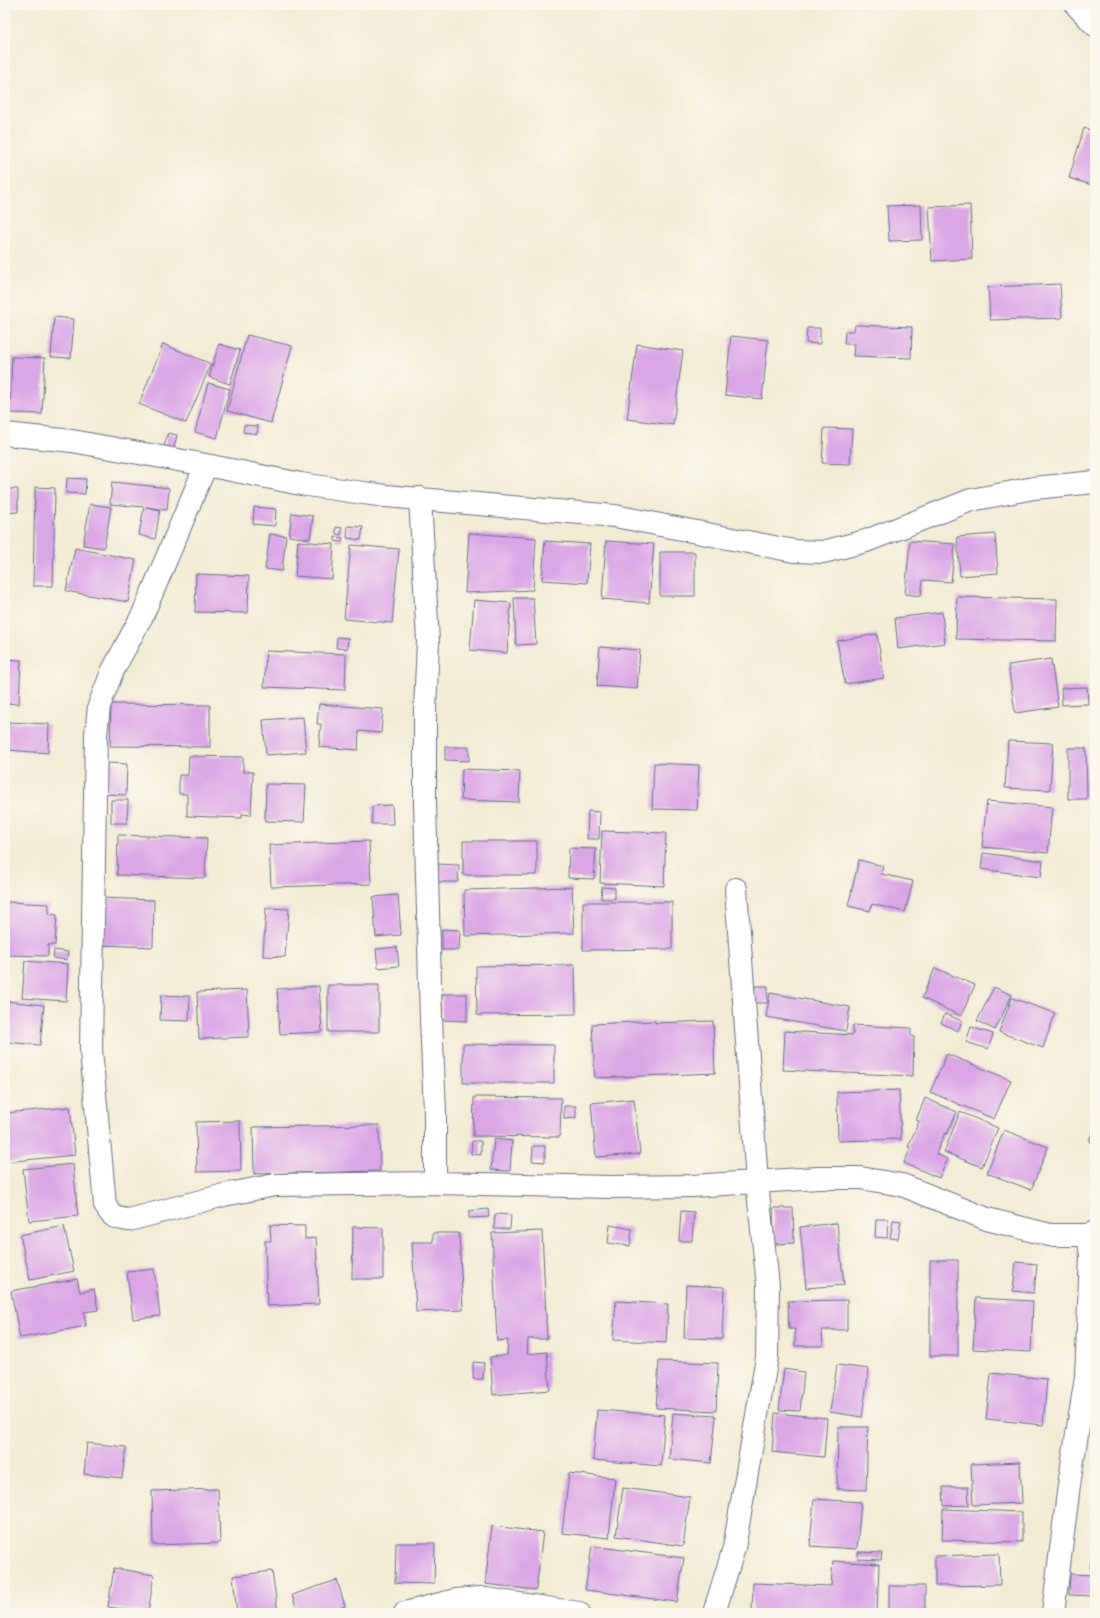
<svg xmlns="http://www.w3.org/2000/svg" width="1100" height="1618" viewBox="0 0 1100 1618" font-family="Mynerve,sans-serif">
<rect width="100%" height="100%" fill="#fbf7ec"/>
<filter id="ink" filterUnits="userSpaceOnUse"><feTurbulence type="fractalNoise" baseFrequency=".025" numOctaves="2"/><feDisplacementMap in="SourceGraphic" scale="8" xChannelSelector="R" yChannelSelector="G"/><feConvolveMatrix kernelMatrix="1 2 1 2 8 2 1 2 1" color-interpolation-filters="sRGB"/></filter>
<filter id="wash" filterUnits="userSpaceOnUse"><feTurbulence type="fractalNoise" baseFrequency=".012" numOctaves="4" result="noise"/><feDisplacementMap in="SourceGraphic" scale="16" xChannelSelector="R" yChannelSelector="G"/><feGaussianBlur stdDeviation="0.9" result="paint"/><feColorMatrix in="noise" values="0 0 0 0 0 0 0 0 0 0 0 0 0 0 0 0 0 1.4 0 .05"/><feComposite in="paint" operator="in"/></filter>
<g filter="url(#wash)">
<rect width="100%" height="100%" fill="#f2ecd5"/>
<g id="blocks">
<!-- building -->
<path fill="#daa6e6" d="M 1084,128 L 1095,132 L 1095,186 L 1069,178 Z
M 921,205 L 922,240 L 889,241 L 887,206 Z
M 970,205 L 972,259 L 932,261 L 929,207 Z
M 1060,284 L 1062,318 L 990,320 L 988,287 Z
M 54,317 L 74,319 L 71,358 L 51,357 Z
M 855,325 L 912,327 L 911,358 L 853,356 L 854,344 L 844,344 L 845,331 L 854,331 Z
M 807,328 L 820,328 L 820,344 L 806,343 Z
M 247,335 L 292,346 L 271,423 L 227,411 Z
M 731,336 L 768,340 L 762,399 L 725,395 Z
M 163,344 L 211,364 L 186,423 L 139,404 Z
M 219,344 L 240,350 L 230,384 L 209,377 Z
M 637,344 L 683,351 L 673,425 L 627,419 Z
M 12,357 L 45,358 L 42,414 L 10,413 Z
M 208,383 L 230,389 L 217,438 L 195,432 Z
M 244,425 L 258,426 L 257,434 L 243,432 Z
M 824,428 L 852,429 L 850,464 L 822,463 Z
M 168,433 L 177,435 L 174,448 L 164,446 Z
M 67,478 L 86,479 L 85,494 L 66,493 Z
M 112,482 L 169,488 L 167,510 L 146,507 L 160,510 L 155,539 L 139,535 L 144,507 L 110,504 Z
M 35,487 L 55,488 L 53,586 L 33,586 Z
M 5,489 L 18,489 L 18,512 L 5,513 Z
M 90,504 L 111,507 L 104,548 L 83,545 Z
M 254,507 L 276,509 L 275,526 L 253,524 Z
M 292,513 L 313,516 L 310,539 L 289,536 Z
M 5,522 L 7,522 L 6,560 L 5,560 Z
M 348,526 L 363,527 L 361,540 L 347,538 Z
M 336,527 L 342,528 L 341,535 L 336,534 Z
M 469,533 L 536,538 L 533,590 L 465,593 Z
M 270,534 L 286,536 L 282,571 L 265,569 Z
M 995,534 L 998,573 L 960,576 L 957,537 Z
M 335,537 L 343,538 L 342,542 L 335,541 Z
M 298,541 L 334,544 L 332,579 L 295,576 Z
M 545,541 L 590,544 L 587,583 L 542,580 Z
M 606,541 L 654,544 L 649,603 L 602,599 Z
M 910,541 L 955,544 L 951,582 L 923,580 L 921,596 L 905,594 Z
M 351,545 L 399,549 L 392,623 L 344,619 Z
M 75,548 L 136,560 L 128,602 L 66,591 Z
M 660,552 L 695,552 L 695,596 L 660,596 Z
M 196,574 L 249,576 L 248,613 L 195,612 Z
M 957,597 L 1057,599 L 1056,641 L 956,639 Z
M 514,598 L 533,598 L 536,644 L 516,645 Z
M 474,600 L 511,603 L 507,653 L 470,650 Z
M 942,612 L 945,643 L 898,649 L 895,618 Z
M 877,634 L 884,678 L 845,684 L 837,641 Z
M 337,637 L 348,638 L 347,649 L 336,648 Z
M 600,647 L 640,650 L 637,689 L 597,686 Z
M 266,651 L 346,654 L 345,690 L 264,687 Z
M 5,659 L 21,660 L 19,704 L 5,703 Z
M 1051,659 L 1058,707 L 1015,713 L 1008,665 Z
M 1087,687 L 1088,704 L 1062,705 L 1061,688 Z
M 111,704 L 210,705 L 210,747 L 110,746 Z
M 319,704 L 383,709 L 381,733 L 359,731 L 358,750 L 319,747 L 321,724 L 317,724 Z
M 303,717 L 306,752 L 266,755 L 263,720 Z
M 8,722 L 49,724 L 48,753 L 7,750 Z
M 1008,741 L 1053,743 L 1050,790 L 1005,788 Z
M 445,747 L 469,747 L 469,761 L 445,760 Z
M 1068,748 L 1086,748 L 1087,799 L 1068,799 Z
M 189,756 L 243,757 L 243,772 L 253,772 L 251,815 L 242,814 L 242,818 L 187,816 L 187,794 L 179,794 L 179,775 L 188,775 Z
M 107,763 L 127,764 L 126,795 L 106,794 Z
M 654,763 L 699,765 L 697,810 L 652,809 Z
M 462,769 L 520,771 L 519,802 L 461,800 Z
M 266,784 L 306,785 L 304,822 L 265,821 Z
M 111,800 L 128,800 L 127,823 L 111,823 Z
M 987,801 L 1052,807 L 1048,853 L 982,847 Z
M 392,805 L 393,824 L 372,824 L 372,806 Z
M 588,811 L 600,812 L 599,839 L 587,839 Z
M 602,831 L 666,833 L 664,886 L 600,883 Z
M 118,835 L 207,838 L 205,878 L 117,875 Z
M 369,841 L 371,884 L 271,887 L 269,845 Z
M 463,841 L 537,841 L 537,875 L 463,875 Z
M 569,848 L 596,849 L 594,879 L 568,878 Z
M 983,853 L 1043,861 L 1041,877 L 981,869 Z
M 859,860 L 883,866 L 881,874 L 913,881 L 905,912 L 872,904 L 870,911 L 848,906 Z
M 436,864 L 459,865 L 458,882 L 436,882 Z
M 572,887 L 574,933 L 465,936 L 464,890 Z
M 602,887 L 615,888 L 615,899 L 601,899 Z
M 398,895 L 401,935 L 376,937 L 373,897 Z
M 101,898 L 154,900 L 153,947 L 100,945 Z
M 5,902 L 49,904 L 49,914 L 57,915 L 55,945 L 48,945 L 48,956 L 5,955 Z
M 583,902 L 672,902 L 672,949 L 583,950 Z
M 266,908 L 289,909 L 285,957 L 263,956 Z
M 442,929 L 460,930 L 459,950 L 442,950 Z
M 397,947 L 399,966 L 378,968 L 376,949 Z
M 54,950 L 68,952 L 67,960 L 53,958 Z
M 25,961 L 68,964 L 66,1001 L 22,998 Z
M 575,965 L 576,1014 L 477,1015 L 476,966 Z
M 935,968 L 975,985 L 961,1016 L 922,998 Z
M 328,985 L 379,985 L 379,1032 L 328,1032 Z
M 319,986 L 322,1032 L 280,1034 L 277,989 Z
M 755,986 L 768,986 L 767,1003 L 754,1003 Z
M 994,987 L 1012,995 L 995,1030 L 977,1021 Z
M 247,990 L 249,1037 L 199,1039 L 197,992 Z
M 770,993 L 850,1007 L 846,1031 L 766,1017 Z
M 442,994 L 467,994 L 467,1021 L 442,1020 Z
M 161,995 L 190,996 L 189,1021 L 160,1020 Z
M 1012,998 L 1055,1013 L 1043,1048 L 999,1032 Z
M 5,1001 L 44,1005 L 40,1045 L 5,1042 Z
M 945,1014 L 962,1021 L 958,1031 L 941,1023 Z
M 655,1021 L 655,1023 L 713,1021 L 715,1073 L 595,1078 L 592,1024 Z
M 853,1025 L 911,1028 L 911,1036 L 914,1037 L 913,1076 L 783,1070 L 785,1031 L 853,1035 Z
M 971,1027 L 993,1034 L 988,1049 L 966,1042 Z
M 463,1044 L 554,1045 L 554,1083 L 463,1083 Z
M 947,1054 L 1011,1080 L 994,1119 L 930,1092 Z
M 899,1090 L 901,1139 L 838,1141 L 837,1092 Z
M 474,1097 L 561,1098 L 560,1137 L 473,1136 Z
M 925,1098 L 957,1112 L 947,1134 L 945,1133 L 936,1154 L 948,1159 L 939,1178 L 904,1163 L 911,1148 L 908,1147 L 919,1121 L 916,1120 Z
M 634,1099 L 640,1154 L 596,1157 L 591,1103 Z
M 564,1106 L 576,1106 L 576,1118 L 564,1119 Z
M 70,1107 L 75,1155 L 5,1162 L 5,1113 Z
M 960,1112 L 998,1128 L 982,1167 L 944,1152 Z
M 240,1121 L 241,1171 L 197,1172 L 196,1122 Z
M 379,1125 L 380,1171 L 254,1174 L 253,1127 Z
M 1095,1126 L 1095,1143 L 1089,1141 Z
M 1004,1130 L 1048,1147 L 1031,1190 L 987,1173 Z
M 494,1139 L 512,1141 L 510,1171 L 491,1170 Z
M 472,1141 L 481,1141 L 481,1155 L 471,1154 Z
M 533,1146 L 545,1146 L 545,1162 L 532,1161 Z
M 73,1164 L 78,1216 L 29,1221 L 23,1169 Z
M 773,1208 L 793,1208 L 794,1243 L 774,1244 Z
M 488,1209 L 489,1217 L 469,1218 L 469,1211 Z
M 681,1211 L 694,1212 L 692,1241 L 679,1241 Z
M 495,1214 L 511,1215 L 510,1229 L 494,1229 Z
M 876,1219 L 888,1219 L 887,1238 L 875,1237 Z
M 893,1220 L 901,1221 L 898,1239 L 890,1238 Z
M 837,1223 L 844,1285 L 806,1288 L 800,1227 Z
M 270,1225 L 305,1226 L 305,1239 L 316,1238 L 319,1304 L 267,1306 L 265,1241 L 271,1241 Z
M 610,1225 L 632,1229 L 630,1246 L 608,1243 Z
M 64,1226 L 74,1271 L 30,1280 L 20,1235 Z
M 353,1227 L 383,1228 L 383,1279 L 352,1279 Z
M 542,1231 L 547,1339 L 528,1339 L 527,1354 L 547,1352 L 550,1390 L 493,1395 L 490,1357 L 507,1355 L 508,1340 L 497,1341 L 492,1233 Z
M 433,1233 L 459,1233 L 463,1310 L 416,1312 L 412,1242 L 433,1242 Z
M 930,1260 L 958,1260 L 958,1356 L 930,1356 Z
M 1016,1262 L 1037,1264 L 1034,1293 L 1013,1291 Z
M 154,1269 L 160,1316 L 133,1319 L 127,1272 Z
M 77,1279 L 80,1292 L 94,1289 L 98,1310 L 84,1312 L 86,1326 L 20,1338 L 11,1291 Z
M 686,1285 L 724,1287 L 722,1339 L 684,1338 Z
M 976,1298 L 1033,1301 L 1031,1352 L 973,1349 Z
M 847,1300 L 847,1330 L 822,1330 L 823,1346 L 795,1346 L 795,1329 L 789,1329 L 788,1301 Z
M 616,1301 L 668,1304 L 666,1343 L 613,1340 Z
M 659,1361 L 718,1363 L 716,1411 L 656,1408 Z
M 473,1362 L 484,1363 L 483,1379 L 473,1379 Z
M 837,1365 L 869,1369 L 862,1417 L 830,1412 Z
M 784,1369 L 804,1372 L 800,1411 L 779,1410 Z
M 991,1373 L 1047,1379 L 1043,1425 L 986,1419 Z
M 597,1410 L 665,1415 L 661,1466 L 593,1460 Z
M 673,1413 L 716,1416 L 711,1463 L 669,1459 Z
M 775,1413 L 827,1418 L 824,1457 L 772,1452 Z
M 838,1427 L 868,1427 L 866,1490 L 837,1489 Z
M 87,1443 L 126,1447 L 122,1478 L 84,1474 Z
M 1020,1462 L 1022,1503 L 973,1505 L 971,1464 Z
M 569,1473 L 615,1478 L 609,1538 L 562,1533 Z
M 943,1487 L 968,1487 L 969,1505 L 944,1506 Z
M 623,1488 L 690,1497 L 683,1546 L 616,1536 Z
M 218,1489 L 220,1543 L 153,1545 L 152,1491 Z
M 814,1499 L 861,1502 L 857,1549 L 810,1546 Z
M 943,1509 L 1022,1512 L 1022,1542 L 942,1540 Z
M 1094,1523 L 1095,1523 L 1095,1568 L 1090,1568 Z
M 492,1526 L 543,1532 L 536,1590 L 485,1584 Z
M 396,1543 L 435,1543 L 434,1584 L 395,1583 Z
M 592,1546 L 684,1558 L 677,1602 L 585,1590 Z
M 858,1552 L 882,1553 L 881,1560 L 858,1559 Z
M 999,1554 L 1000,1585 L 935,1586 L 935,1556 Z
M 833,1561 L 879,1564 L 877,1613 L 752,1613 L 753,1583 L 831,1586 Z
M 114,1568 L 154,1575 L 148,1613 L 108,1607 Z
M 272,1571 L 278,1613 L 237,1613 L 233,1576 Z
M 1070,1574 L 1094,1575 L 1093,1596 L 1069,1595 Z
M 337,1580 L 345,1606 L 324,1613 L 298,1613 L 292,1595 Z
M 889,1586 L 925,1586 L 925,1613 L 889,1613 Z"/>
</g>
</g>
<g filter="url(#ink)">
<use href="#blocks" fill-opacity="0" stroke="#667188" stroke-width="1"/>
<g fill="none" stroke-linecap="round" stroke-linejoin="round">
<defs>
<path id="minor" d="M 1076,5 L 1095,25
M 5,434 L 72,441 L 206,465 L 301,484 L 349,491 L 386,496 L 615,516 L 794,551 L 823,552 L 866,541 L 971,500 L 1034,488 L 1095,482
M 206,465 L 143,614 L 112,672 L 99,706 L 96,734 L 91,1050 L 105,1205 C 112,1218 115,1218 129,1220 L 224,1195 L 275,1185 L 435,1183 L 610,1187 L 692,1186 L 818,1178 L 860,1178 L 902,1185 L 987,1219 L 1050,1235 L 1088,1235 L 1095,1232
M 420,498 L 428,641 L 425,710 L 425,804 L 431,1019 L 435,1112 L 435,1183
M 405,1613 L 456,1600 L 480,1598 L 579,1613
M 714,1613 L 734,1548 L 767,1357 L 768,1286 L 757,1182 L 736,889
M 1053,1613 L 1069,1485 L 1086,1377 L 1091,1255 L 1088,1235"/>
</defs>
<!-- minor casing -->
<use href="#minor" stroke="#667188" stroke-width="24"/>
<!-- minor -->
<use href="#minor" stroke="#fff" stroke-width="22"/>
</g>
</g>
<!-- margin -->
<rect width="1100" height="1618" fill="none" stroke="#fbf7ec" stroke-width="20"/>
</svg>
